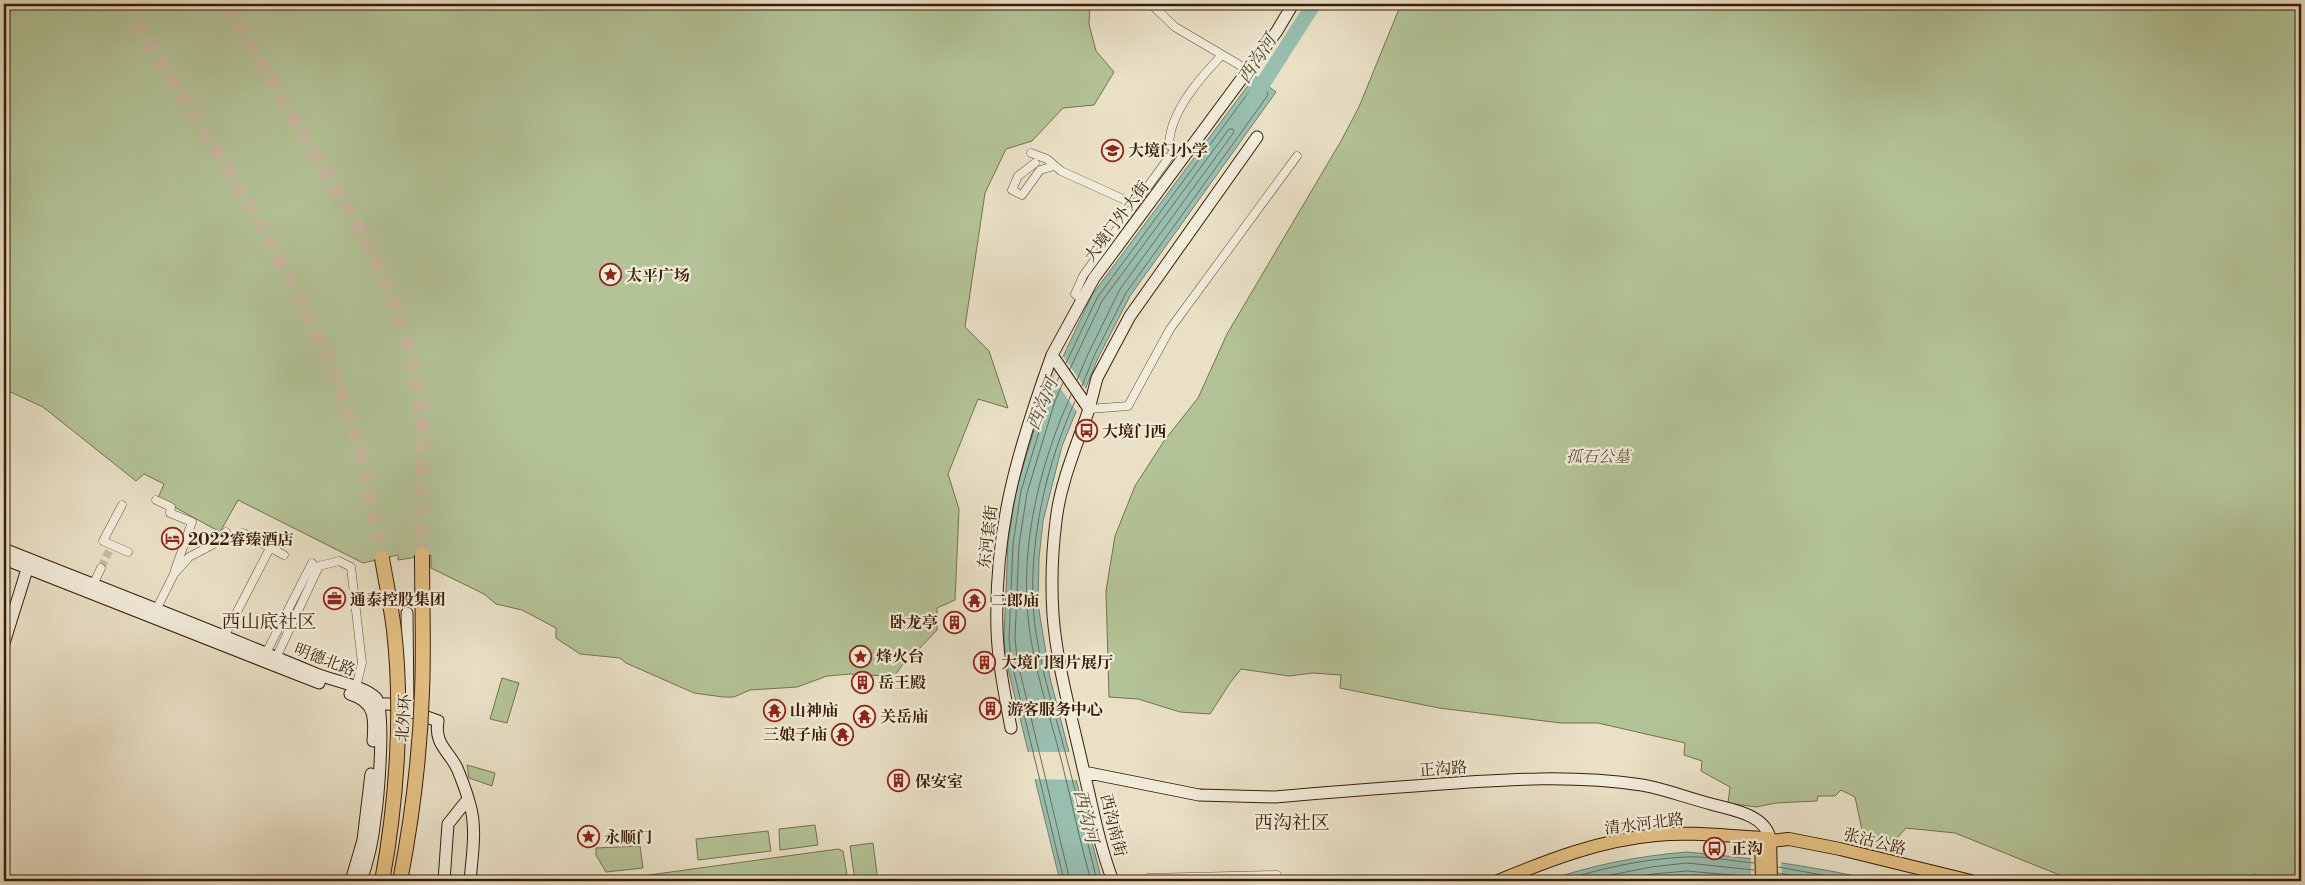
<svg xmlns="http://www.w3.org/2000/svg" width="2305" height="885" viewBox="0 0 2305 885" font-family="'Libre Bodoni','Noto Serif SC',serif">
<rect width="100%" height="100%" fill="#e9e0c6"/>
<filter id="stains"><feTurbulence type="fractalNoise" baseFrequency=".004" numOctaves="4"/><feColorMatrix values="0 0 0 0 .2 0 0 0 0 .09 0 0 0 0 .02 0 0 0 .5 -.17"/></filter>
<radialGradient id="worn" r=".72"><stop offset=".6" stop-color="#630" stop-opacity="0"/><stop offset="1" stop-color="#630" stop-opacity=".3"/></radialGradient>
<!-- green -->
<path fill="#b3c397" stroke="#77704e" d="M 4,4 L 1090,4 L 1089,24 L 1096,51 L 1114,72 L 1094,105 L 1063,108 L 1032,141 L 1006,149 L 985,193 L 965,327 L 989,351 L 1008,408 L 978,399 L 948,474 L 959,509 L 955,600 L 937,608 L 937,630 L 917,651 L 905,653 L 903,664 L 895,675 L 885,676 L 851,674 L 827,676 L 797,687 L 750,690 L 734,697 L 723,697 L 694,693 L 626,663 L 620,658 L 580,654 L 556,638 L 556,628 L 522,610 L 496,604 L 484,594 L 431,568 L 431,555 L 398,560 L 398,555 L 363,563 L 238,500 L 220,532 L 158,498 L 164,484 L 144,474 L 136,481 L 43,407 L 4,389 Z
M 1401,4 L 2301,4 L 2301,881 L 2276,881 L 2254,874 L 2251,881 L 2062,881 L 2062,876 L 1955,833 L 1906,828 L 1889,847 L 1868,842 L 1862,830 L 1855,797 L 1841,790 L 1835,796 L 1818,796 L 1817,801 L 1776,803 L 1756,807 L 1728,803 L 1730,787 L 1701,771 L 1702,761 L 1684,755 L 1685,743 L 1598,723 L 1561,723 L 1439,708 L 1340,688 L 1341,675 L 1313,673 L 1289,676 L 1241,669 L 1230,683 L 1210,714 L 1180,712 L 1138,699 L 1109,697 L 1106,591 L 1115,536 L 1135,486 L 1164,441 L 1198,398 L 1227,334 L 1341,141 L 1359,107 Z
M 502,678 L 519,683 L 507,723 L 490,719 Z
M 467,765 L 495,773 L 492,786 L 469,778 Z
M 815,825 L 818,845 L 780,850 L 779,829 Z
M 768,831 L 771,851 L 698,860 L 696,839 Z
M 873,843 L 878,881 L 855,881 L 850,846 Z
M 640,846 L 643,868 L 606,872 L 596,855 L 596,848 Z
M 838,849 L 843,851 L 848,881 L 621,881 L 620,879 Z"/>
<!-- water -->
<path fill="#98beb0" stroke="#737e6c" d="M 1255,76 L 1276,92 L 1130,296 L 1098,358 L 1062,446 L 1043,521 L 1039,558 L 1038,604 L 1050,678 L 1102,881 L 1060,881 L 1006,661 L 1004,638 L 1008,543 L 1016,490 L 1044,397 L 1092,295 Z
M 1687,852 C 1752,858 1814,866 1878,881 L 1546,881 C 1592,865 1638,856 1687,852 Z"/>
<!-- pier -->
<path fill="#e9e0c6" d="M 1063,356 L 1086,389 L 1077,412 L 1053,378 Z
M 1026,752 L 1073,752 L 1080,780 L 1033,779 Z
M 1751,855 L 1781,859 L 1782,881 L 1751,881 Z"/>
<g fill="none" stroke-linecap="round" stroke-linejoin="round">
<!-- shore -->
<path stroke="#6a6e5a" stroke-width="1" d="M 1066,363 L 1097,298 L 1254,85 L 1258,85 L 1267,92 L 1268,95 L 1126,293 L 1094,356 L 1082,386
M 1070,369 L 1102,301 L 1229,129 L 1233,129 L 1234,132 L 1120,289 L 1088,354 L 1077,380
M 1059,377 L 1049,399 L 1021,491 L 1013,544 L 1009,638 L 1011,660 L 1064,881
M 1063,383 L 1055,401 L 1027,493 L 1019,545 L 1015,638 L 1017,659 L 1070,881
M 1071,395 C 1042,459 1023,533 1027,604 C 1030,659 1049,711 1062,763 C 1072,803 1080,842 1091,881
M 1075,401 C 1047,463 1030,535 1033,604 C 1036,657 1054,709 1067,759 C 1078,800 1087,841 1097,881
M 1778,867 L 1856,881
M 1778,873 L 1828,881
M 1562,881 C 1601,868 1644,859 1685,857 C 1708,856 1732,861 1754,863
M 1581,881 L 1651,867 L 1687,863 L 1754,870
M 1615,881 L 1652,874 L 1687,871 L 1754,877"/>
<!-- river -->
<path stroke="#98beb0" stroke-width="15" d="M 1253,99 L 1314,4"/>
<!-- street-tunnel -->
<path stroke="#c6b99f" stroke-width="8" stroke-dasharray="8 4" stroke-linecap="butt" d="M 101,568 L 109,551"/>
<!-- highway-tunnel -->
<path stroke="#c6b99f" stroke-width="14" stroke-dasharray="14 7" stroke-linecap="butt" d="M 125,4 L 248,203 L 292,282 L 332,367 L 359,446 L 382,558
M 227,4 L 370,248 L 393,297 L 413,363 L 422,423 L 422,555"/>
<defs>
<path id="street" d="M 1151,4 L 1175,27 L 1248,70
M 1175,149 L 1169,145 C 1170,112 1199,79 1221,56
M 1031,153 L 1047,159 L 1061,171 L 1134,204
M 1035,163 L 1018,176 L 1012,190 L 1022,195 L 1040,170 L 1054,166
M 1081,299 L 1075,294 L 1083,276 L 1175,149 L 1184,156
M 1089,409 L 1128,406 L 1170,329 L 1297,156
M 156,500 L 171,507 L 170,513 L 192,522 L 175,570
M 122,505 L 103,541 L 128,552
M 243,533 L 284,555
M 91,589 L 101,568
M 155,612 L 174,574 L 189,557 L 212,545 L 226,532
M 223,639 L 270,548
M 264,657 L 312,563
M 275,660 L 319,566 L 339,561 L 351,567 L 362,663 L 355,691
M 1148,881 L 1148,878 L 1277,875"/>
<path id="secondary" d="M 1089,409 L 1097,378 L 1130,316 L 1257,137
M 4,549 C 107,590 211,630 314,673 C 330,680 365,686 376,698 C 386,710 378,800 375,819 C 373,840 368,861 361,881
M 4,559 L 319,683
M 407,613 L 408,710
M 4,643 L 29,563
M 350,694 C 375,702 375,717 373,741
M 374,704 L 390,704 L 438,721 C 434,744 448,750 457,768 C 462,780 467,793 470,805 C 477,829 472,856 470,881
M 1011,728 C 1005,696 998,662 997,630 C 994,528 1018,450 1052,355
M 1084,772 L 1199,795 L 1275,797 C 1331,792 1386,788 1441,784 C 1508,779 1575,775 1642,785 C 1665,789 1688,798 1711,804 C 1732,810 1764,814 1770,838
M 351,881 L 363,840 L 371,774
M 444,881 L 448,824 L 468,799
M 1113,881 C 1099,845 1092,805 1083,768 C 1072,718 1057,667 1053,615 C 1051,584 1052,552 1056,521 C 1060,483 1077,445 1089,409 L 1052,355 L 1094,278 L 1277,31 L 1293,4"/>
<path id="primary" d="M 1761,838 L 1762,881
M 1770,841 L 1789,839 L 1840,849 L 1971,881
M 1498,881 C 1549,860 1600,840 1656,835 C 1694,831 1732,837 1770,838 L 1771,881"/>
</defs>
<!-- street casing -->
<use href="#street" stroke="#664e35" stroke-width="9"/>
<!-- secondary casing -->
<use href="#secondary" stroke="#3b1d05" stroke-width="13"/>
<!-- primary casing -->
<use href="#primary" stroke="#3b1d05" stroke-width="14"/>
<!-- street -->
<use href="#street" stroke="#f1ebda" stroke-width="8"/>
<!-- secondary -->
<use href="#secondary" stroke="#f1ebda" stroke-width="11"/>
<!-- primary -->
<use href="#primary" stroke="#e4c083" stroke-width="12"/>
<defs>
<path id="highway-bridge" d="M 382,881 C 397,802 403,710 394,630 C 391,606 386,582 382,558
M 400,881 C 412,819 420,756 422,692 C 424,647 422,601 422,555"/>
</defs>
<!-- highway-bridge casing -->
<use href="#highway-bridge" stroke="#3b1d05" stroke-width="16" stroke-linecap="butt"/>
<!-- highway-bridge -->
<use href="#highway-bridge" stroke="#e4c083" stroke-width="14"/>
</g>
<!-- icons -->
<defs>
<symbol id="school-ring" viewBox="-11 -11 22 22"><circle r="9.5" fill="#f1ebda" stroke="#8f2418" stroke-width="1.5"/><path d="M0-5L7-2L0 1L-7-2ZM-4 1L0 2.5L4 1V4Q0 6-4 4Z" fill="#8f2418"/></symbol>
<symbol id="sight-ring" viewBox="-11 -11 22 22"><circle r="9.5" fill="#f1ebda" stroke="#8f2418" stroke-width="1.5"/><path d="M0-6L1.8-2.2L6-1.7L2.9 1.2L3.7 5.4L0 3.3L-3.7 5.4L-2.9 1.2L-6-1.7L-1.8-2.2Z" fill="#8f2418"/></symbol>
<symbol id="bus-ring" viewBox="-11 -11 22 22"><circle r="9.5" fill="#f1ebda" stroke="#8f2418" stroke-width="1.5"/><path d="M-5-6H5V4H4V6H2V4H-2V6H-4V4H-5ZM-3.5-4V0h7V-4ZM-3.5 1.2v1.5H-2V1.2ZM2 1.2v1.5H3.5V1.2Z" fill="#8f2418"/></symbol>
<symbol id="hotel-ring" viewBox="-11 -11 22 22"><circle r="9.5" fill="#f1ebda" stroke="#8f2418" stroke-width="1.5"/><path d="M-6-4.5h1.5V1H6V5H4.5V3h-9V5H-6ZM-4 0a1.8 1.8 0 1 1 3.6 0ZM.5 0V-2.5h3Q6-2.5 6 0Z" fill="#8f2418"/></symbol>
<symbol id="office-ring" viewBox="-11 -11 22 22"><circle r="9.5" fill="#f1ebda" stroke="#8f2418" stroke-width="1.5"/><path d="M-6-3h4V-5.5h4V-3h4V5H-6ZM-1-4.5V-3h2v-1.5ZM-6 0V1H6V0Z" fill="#8f2418"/></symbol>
<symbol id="temple-ring" viewBox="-11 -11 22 22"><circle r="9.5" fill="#f1ebda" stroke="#8f2418" stroke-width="1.5"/><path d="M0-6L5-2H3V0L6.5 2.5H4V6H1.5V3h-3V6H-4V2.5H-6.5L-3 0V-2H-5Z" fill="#8f2418"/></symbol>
<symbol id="building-ring" viewBox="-11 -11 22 22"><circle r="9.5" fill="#f1ebda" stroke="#8f2418" stroke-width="1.5"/><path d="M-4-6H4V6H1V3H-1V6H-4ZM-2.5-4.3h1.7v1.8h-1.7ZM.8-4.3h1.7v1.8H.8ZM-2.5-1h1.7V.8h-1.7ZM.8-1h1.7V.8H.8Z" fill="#8f2418"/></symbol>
</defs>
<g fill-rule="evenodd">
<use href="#school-ring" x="1100" y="138" width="25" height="25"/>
<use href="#sight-ring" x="598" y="262" width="25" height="25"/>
<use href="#bus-ring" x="1074" y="418" width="25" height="25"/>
<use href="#hotel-ring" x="160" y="526" width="25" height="25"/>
<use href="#office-ring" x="322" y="586" width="25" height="25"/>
<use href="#temple-ring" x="962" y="588" width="25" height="25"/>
<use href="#building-ring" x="942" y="610" width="25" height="25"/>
<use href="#sight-ring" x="848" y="644" width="25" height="25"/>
<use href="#building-ring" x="972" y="650" width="25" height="25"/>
<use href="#building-ring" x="850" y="670" width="25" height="25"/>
<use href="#building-ring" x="978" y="696" width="25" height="25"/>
<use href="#temple-ring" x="762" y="698" width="25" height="25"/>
<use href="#temple-ring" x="852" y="704" width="25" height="25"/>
<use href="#temple-ring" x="830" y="722" width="25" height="25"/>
<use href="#building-ring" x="886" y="768" width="25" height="25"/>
<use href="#sight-ring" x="576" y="824" width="25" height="25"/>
<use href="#bus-ring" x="1702" y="836" width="25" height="25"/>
</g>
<g text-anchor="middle" stroke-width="4.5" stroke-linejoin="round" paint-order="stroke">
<!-- poi labels -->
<g font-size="16" font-weight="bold" fill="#3b1d05" stroke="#f1ebda" text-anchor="start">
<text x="1128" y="156">大境门小学</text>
<text x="626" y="281">太平广场</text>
<text x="1102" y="437">大境门西</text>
<text x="188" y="545">2022睿臻酒店</text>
<text x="350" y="605">通泰控股集团</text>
<text x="991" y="606">二郎庙</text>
<text x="938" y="628" text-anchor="end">卧龙亭</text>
<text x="876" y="662">烽火台</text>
<text x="1001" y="668">大境门图片展厅</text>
<text x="878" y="688">岳王殿</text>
<text x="1007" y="715">游客服务中心</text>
<text x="790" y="716">山神庙</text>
<text x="880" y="722">关岳庙</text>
<text x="827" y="740" text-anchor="end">三娘子庙</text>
<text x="915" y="787">保安室</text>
<text x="604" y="843">永顺门</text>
<text x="1731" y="854">正沟</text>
</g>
<!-- street labels -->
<g font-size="16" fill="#3b1d05" stroke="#f1ebda">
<text transform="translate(1116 221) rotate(-53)" y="6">大境门外大街</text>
<text transform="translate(987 537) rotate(-83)" y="6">东河套街</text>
<text transform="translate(325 659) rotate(21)" y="6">明德北路</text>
<text transform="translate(403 718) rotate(-86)" y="6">北外环</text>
<text transform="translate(1443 768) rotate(-4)" y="6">正沟路</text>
<text transform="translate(1644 823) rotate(-7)" y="6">清水河北路</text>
<text transform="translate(1114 825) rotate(76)" y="6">西沟南街</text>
<text transform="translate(1875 841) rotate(14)" y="6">张沽公路</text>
</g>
<!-- park labels -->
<g font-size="16" font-style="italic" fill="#5f4f31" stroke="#f1ebda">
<text x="1598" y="462">孤石公墓</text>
</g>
<!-- water labels -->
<g font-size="18" font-style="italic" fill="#574d38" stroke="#f1ebda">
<text transform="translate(1257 59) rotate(-57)" y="6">西沟河</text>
<text transform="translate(1042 404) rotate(-68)" y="6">西沟河</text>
<text transform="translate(1086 816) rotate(76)" y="6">西沟河</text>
</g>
<!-- quarter labels -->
<g font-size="19" fill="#3b1d05" stroke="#f1ebda">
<text x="269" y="628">西山底社区</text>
<text x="1292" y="829">西沟社区</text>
</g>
</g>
<!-- margin -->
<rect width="2305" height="885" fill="none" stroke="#e9e0c6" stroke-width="20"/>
<rect x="5" y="5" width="2295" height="875" fill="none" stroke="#3b1d05" stroke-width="2.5"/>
<rect x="10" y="10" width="2285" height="865" fill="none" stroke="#3b1d05"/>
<rect width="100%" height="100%" filter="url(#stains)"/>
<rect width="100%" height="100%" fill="url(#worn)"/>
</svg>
